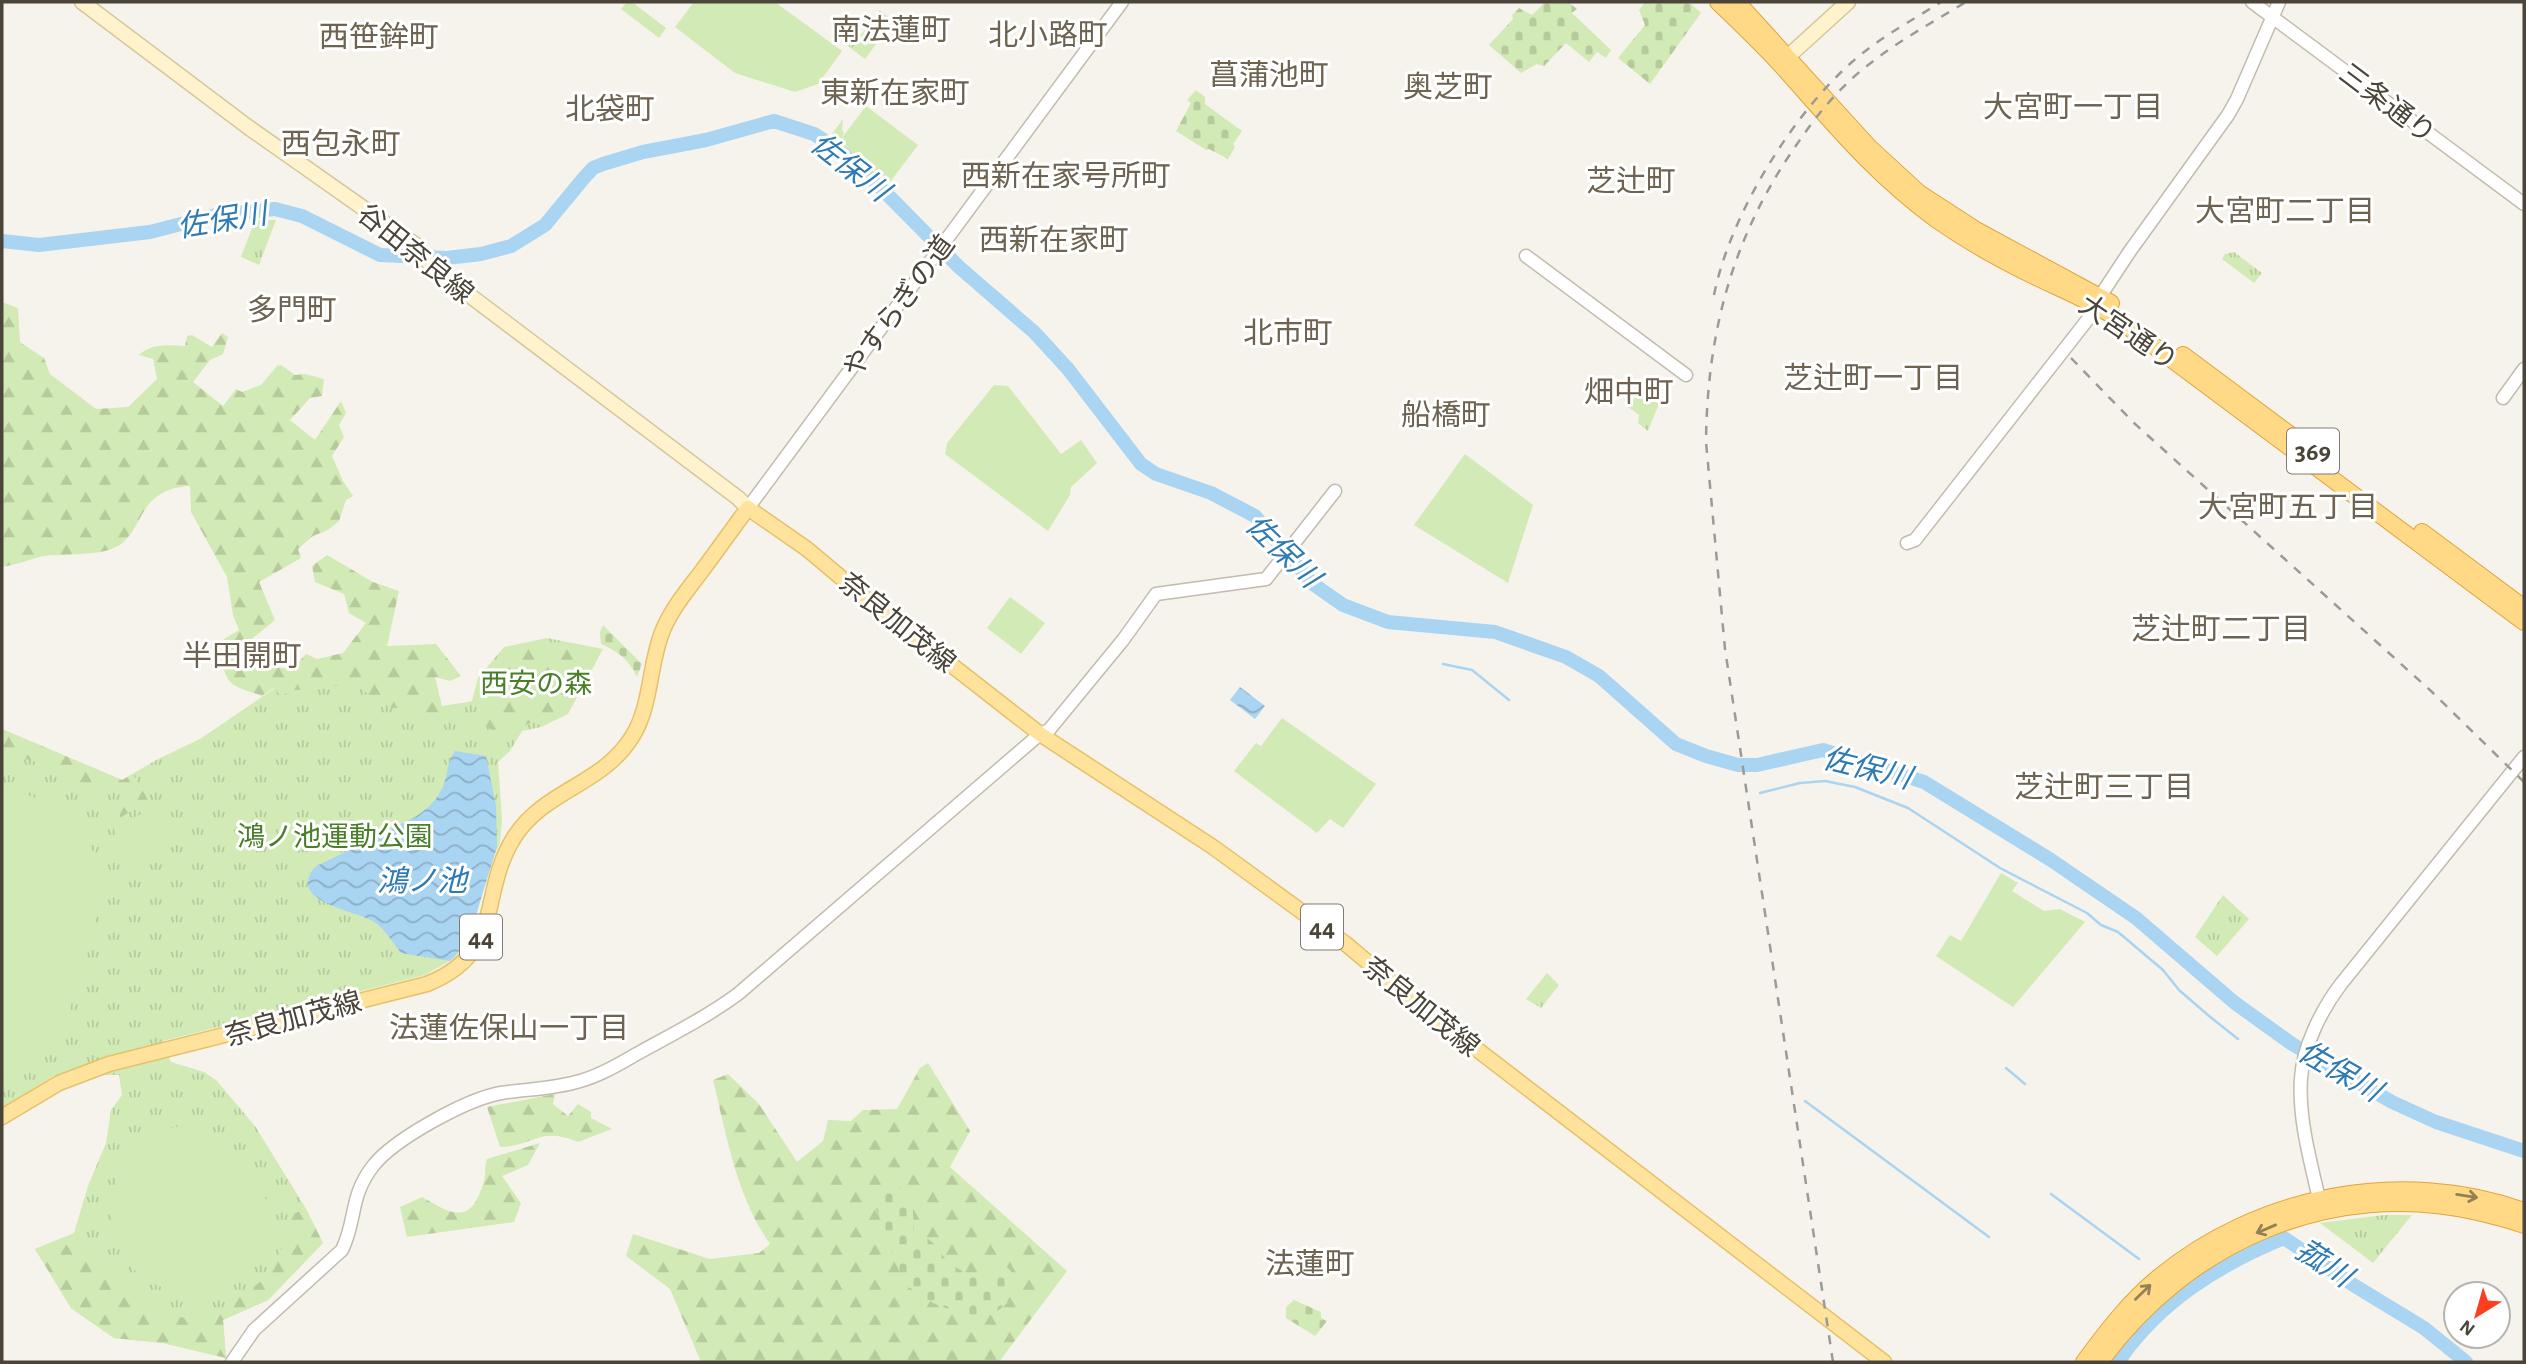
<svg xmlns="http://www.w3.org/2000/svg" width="2526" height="1364" viewBox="0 0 2526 1364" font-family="'Alegreya Sans','Noto Sans JP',sans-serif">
<defs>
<pattern id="grass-tufts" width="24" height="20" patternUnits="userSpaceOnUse" patternTransform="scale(1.75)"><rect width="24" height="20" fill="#d2eab5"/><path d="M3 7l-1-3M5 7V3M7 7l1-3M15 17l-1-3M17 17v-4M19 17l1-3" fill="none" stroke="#b6ca9c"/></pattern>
<pattern id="forest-firs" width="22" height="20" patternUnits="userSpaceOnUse" patternTransform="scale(1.75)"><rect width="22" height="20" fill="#d2eab5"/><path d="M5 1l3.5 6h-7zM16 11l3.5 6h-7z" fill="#b6ca9c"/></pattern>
<pattern id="cemetery-stones" width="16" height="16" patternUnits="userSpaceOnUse" patternTransform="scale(1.75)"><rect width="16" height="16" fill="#d2eab5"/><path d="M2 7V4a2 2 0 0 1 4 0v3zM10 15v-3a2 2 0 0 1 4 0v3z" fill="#b6ca9c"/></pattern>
<pattern id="water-waves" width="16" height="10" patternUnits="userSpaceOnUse" patternTransform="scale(1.75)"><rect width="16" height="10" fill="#a9d4f2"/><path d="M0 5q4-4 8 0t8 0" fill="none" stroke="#8caec5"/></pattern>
</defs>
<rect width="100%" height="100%" fill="#f6f3ec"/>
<!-- grass -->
<path fill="url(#grass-tufts)" d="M 880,10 L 893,21 L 865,59 L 849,47 L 846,34 L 851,26 L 862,34 Z
M 255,220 L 276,220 L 259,265 L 241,257 Z
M 2234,252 L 2262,273 L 2254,283 L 2222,259 L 2225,254 Z
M 1640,391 L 1659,404 L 1648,431 L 1638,423 L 1639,415 L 1628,407 Z
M 547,638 L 603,649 L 568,714 L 541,727 L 522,731 L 510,751 L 498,762 L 502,820 L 500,843 L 491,862 L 473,928 L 466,944 L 455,958 L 425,975 L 163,1041 L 171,1062 L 204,1072 L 216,1080 L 255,1126 L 305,1207 L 323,1243 L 268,1300 L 223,1320 L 226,1358 L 163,1343 L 114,1338 L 71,1308 L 35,1249 L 74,1233 L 88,1186 L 106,1143 L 111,1110 L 122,1095 L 119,1075 L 55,1075 L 2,1108 L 2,729 L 122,780 L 158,759 L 200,739 L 300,671 L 443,707 L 472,701 L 478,678 L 504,647 Z
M 2223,895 L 2249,919 L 2217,956 L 2195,937 Z
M 1547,973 L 1559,985 L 1541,1008 L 1526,999 Z
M 2384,1215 L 2412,1215 L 2373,1263 L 2320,1223 Z"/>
<!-- forest -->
<path fill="url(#forest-firs)" d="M 2,302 L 18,308 L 20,342 L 44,358 L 50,374 L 96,409 L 128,407 L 157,379 L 153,359 L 139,355 C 151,343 169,345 185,346 L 187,336 L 192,335 L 212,347 L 222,333 L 228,337 L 223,354 L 210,360 L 193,382 L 223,406 L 236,389 L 242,392 L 261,385 L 277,366 L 281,365 L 295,375 L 305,374 L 324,379 L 322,396 L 310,398 L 290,420 L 315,440 L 341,401 L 346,413 L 339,425 L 344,437 L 332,456 L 343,481 L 353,496 L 346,500 L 339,521 L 328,530 L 313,536 L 298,549 L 301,558 L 259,582 L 275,620 L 247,643 L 271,667 L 292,669 L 306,654 L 317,659 L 343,653 L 366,623 L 349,613 L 344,594 L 315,582 L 312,566 L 327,555 L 373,582 L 399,591 L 387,646 L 436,644 L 461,676 L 450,681 L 435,677 L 442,706 L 462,703 L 474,732 L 460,730 L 454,722 L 446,717 L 390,707 L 373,698 L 358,686 L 343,684 L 325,689 L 293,690 L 281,696 L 274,688 L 262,696 C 242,688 227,689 223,665 L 230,659 L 229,649 L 224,639 L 239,630 L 233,615 L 227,577 L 191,512 L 190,486 C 132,489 147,538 109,550 C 94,555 62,554 44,556 C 30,559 16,565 2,567 Z
M 545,644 L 593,651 L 560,712 L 517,728 L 506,739 L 486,726 L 483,694 L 522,646 Z
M 2,729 L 122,780 L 133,774 L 148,800 L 120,818 L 120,792 L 108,784 L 93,791 C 69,784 49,763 25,759 C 18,758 9,759 2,759 Z
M 928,1063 L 970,1131 L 950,1167 L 1067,1271 L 999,1362 L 701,1362 L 670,1289 L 626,1256 L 633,1234 L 710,1259 L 759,1253 L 770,1244 C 736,1195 727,1137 713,1080 L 728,1074 L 759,1104 L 797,1162 L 823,1141 L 828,1120 L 851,1121 L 863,1110 L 897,1109 L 920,1068 Z
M 555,1094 L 553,1104 L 568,1116 L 578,1104 L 591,1112 L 591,1118 L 612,1129 L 578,1142 C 539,1126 535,1146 500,1147 L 487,1107 Z
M 540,1143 L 528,1165 L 502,1176 L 521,1203 L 514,1222 L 407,1237 L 400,1207 L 422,1197 C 442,1208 465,1226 478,1197 C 480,1192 483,1186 484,1181 C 486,1173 484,1167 487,1159 Z
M 306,1209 L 323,1243 L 268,1300 L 223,1320 L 226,1358 L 163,1343 L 114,1338 L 71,1308 L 35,1249 L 67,1236 L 84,1253 L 101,1262 L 132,1295 L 154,1312 L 173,1317 L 195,1318 L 222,1311 L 230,1303 L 263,1280 L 282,1248 L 286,1225 L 293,1214 Z"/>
<!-- cemetery -->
<path fill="url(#cemetery-stones)" d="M 1545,2 L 1568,2 L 1577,9 L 1572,13 L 1611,50 L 1606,58 L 1597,52 L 1589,62 L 1566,43 L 1544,66 L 1537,64 L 1521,73 L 1489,45 L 1513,19 L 1512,15 L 1519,8 L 1532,15 Z
M 1645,2 L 1689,2 L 1701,13 L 1650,84 L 1618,58 L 1645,25 L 1639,10 Z
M 1196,90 L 1205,97 L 1205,104 L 1242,131 L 1233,144 L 1235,147 L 1228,159 L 1209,149 L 1206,150 L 1176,131 L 1191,103 L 1187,100 Z
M 603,625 L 642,664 L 637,677 C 629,659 618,652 601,644 L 600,632 Z
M 899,1187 L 912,1195 L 914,1232 C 920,1235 928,1238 933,1243 C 937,1246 939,1252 943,1256 C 965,1279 979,1277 1007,1267 L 1015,1276 L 1007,1303 L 993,1315 L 964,1315 L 933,1303 L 904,1284 L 876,1208 C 878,1194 886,1188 899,1187 Z
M 1294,1300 L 1321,1312 L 1321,1318 L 1327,1321 L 1315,1336 L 1286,1318 L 1286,1307 Z"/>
<!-- garden -->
<path fill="#d2eab5" d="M 627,2 L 632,2 L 666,28 L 659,38 L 621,9 Z
M 694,2 L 775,2 L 842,51 L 818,84 L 795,92 L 735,73 L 675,27 Z
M 866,106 L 918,145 L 890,182 L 830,137 L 843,119 L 842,130 L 844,133 L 841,139 Z
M 994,385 L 1008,386 L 1061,454 L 1081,440 L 1097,463 L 1071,487 L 1070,495 L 1048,531 L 945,454 L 947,443 Z
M 1465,454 L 1533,505 L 1508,583 L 1414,525 Z
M 1010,597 L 1045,623 L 1021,654 L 987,628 Z
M 1282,718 L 1376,784 L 1343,828 L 1330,819 L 1317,833 L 1234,771 L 1256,743 L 1261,746 Z
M 2,790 C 36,793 62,809 82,836 C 90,845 98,857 100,868 C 104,900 87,959 77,989 C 71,1005 57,1044 45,1056 C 35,1066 15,1073 2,1077 Z
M 155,807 L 175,845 L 133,867 L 113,828 Z
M 2001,873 L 2018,883 L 2012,891 L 2044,911 L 2060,909 L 2085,922 L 2013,1007 L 1936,956 L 1950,935 L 1961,941 Z
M 183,1126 C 241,1136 290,1199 258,1256 C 247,1274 228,1287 206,1290 C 84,1308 85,1131 183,1126 Z"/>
<!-- water -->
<path fill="url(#water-waves)" d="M 1240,687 L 1265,706 L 1255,719 L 1230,700 Z
M 455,751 L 486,756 L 496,806 L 497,847 L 470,934 L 460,950 L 450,961 L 401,953 C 394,944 386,931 376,923 C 358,910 285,903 315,867 L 415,817 C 430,807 442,796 446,777 C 448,768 449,759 455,751 Z"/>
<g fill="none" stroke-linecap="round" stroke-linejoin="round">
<!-- stream -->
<path stroke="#a9d4f2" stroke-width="2.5" d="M 1443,664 L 1472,670 L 1509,700
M 1760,793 L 1800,783 L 1825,781 L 1855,787 L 1908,808 L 2000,868 L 2087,913 L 2101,925 L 2118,932 L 2163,970 L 2179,990 L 2209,1016 L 2238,1039
M 2006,1068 L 2025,1084
M 1805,1101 L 1989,1237
M 2051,1194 L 2139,1259"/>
<!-- river -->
<path stroke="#a9d4f2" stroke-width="14" d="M 2,241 L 39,245 L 150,232 L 216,215 L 275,209 L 302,216 L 380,255 L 447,258 L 481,254 L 511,246 L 545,225 L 583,179 L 593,168 L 603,164 L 643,152 L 706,140 L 774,121 L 814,134 L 836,148 L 876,183 L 959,267 L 1034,332 L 1068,369 L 1141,464 L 1156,474 L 1211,493 L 1255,516 L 1313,584 L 1343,605 L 1388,622 L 1495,632 L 1566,657 L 1599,676 L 1676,744 L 1706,756 L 1738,765 L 1757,765 L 1823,750 L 1924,782 L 2051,860 L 2136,918 L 2235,1003 L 2292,1044 L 2392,1102 L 2436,1122 L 2524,1151
M 2118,1362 C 2159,1302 2218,1265 2284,1238 L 2355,1286 L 2424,1328 L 2466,1362"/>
<defs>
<path id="tertiary" d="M 2252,2 L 2524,204
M 1526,256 L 1686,375
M 2503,398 L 2524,369
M 748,508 L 1122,2
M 1907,543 L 1915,540 L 2092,314 L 2101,295 L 2130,251 L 2228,115 L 2237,99 L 2279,2
M 2321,1208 C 2312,1166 2298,1121 2301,1078 C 2303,1046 2322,1009 2341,984 L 2524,757
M 232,1362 L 254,1330 L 342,1250 C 357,1219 349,1197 373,1166 C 394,1139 467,1099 501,1093 C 527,1089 554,1089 580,1081 C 602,1075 622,1062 642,1051 C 675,1033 708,1016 738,994 L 1040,734 L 1049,730 L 1123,640 L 1156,594 L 1266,579 L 1335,491"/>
<path id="secondary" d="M 82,2 L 248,127 L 417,246 L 429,263 L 448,279 L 738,498 L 748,508
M 1781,63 L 1848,2"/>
<path id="primary" d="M 2,1117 L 59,1083 L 109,1064 L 427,984 C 507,952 477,894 515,836 C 545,790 602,785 632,737 C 651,707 649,668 661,635 C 669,612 686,592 701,572 C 717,551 732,529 748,508 L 807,549 L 863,596 L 1040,734 L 1213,847 L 1346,944 L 1410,998 L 1884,1362"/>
<path id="trunk" d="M 1718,2 C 1740,23 1762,44 1782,66 C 1834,124 1873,173 1937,220 C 1967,241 2001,260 2034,276 C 2061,289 2089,300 2115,317 L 2524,622
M 1737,2 L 1869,147 L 1919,193 L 1976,230 L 2111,303
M 2183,355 L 2308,448
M 2422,532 L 2524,608
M 2084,1362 C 2106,1332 2129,1302 2158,1278 C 2258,1195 2401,1167 2524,1211
M 2100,1362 C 2187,1242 2331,1178 2478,1212 C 2493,1216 2509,1219 2524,1225"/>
</defs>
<!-- tertiary casing -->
<use href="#tertiary" stroke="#c2bbae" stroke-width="15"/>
<!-- secondary casing -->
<use href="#secondary" stroke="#d6c79b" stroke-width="17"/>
<!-- primary casing -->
<use href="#primary" stroke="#e6c16a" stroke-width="17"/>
<!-- trunk casing -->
<use href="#trunk" stroke="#e0a43c" stroke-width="18"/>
<!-- tertiary -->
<use href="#tertiary" stroke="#fff" stroke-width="12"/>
<!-- secondary -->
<use href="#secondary" stroke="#fff3cd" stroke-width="14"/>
<!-- primary -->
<use href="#primary" stroke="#ffe39c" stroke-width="14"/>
<!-- trunk -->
<use href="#trunk" stroke="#ffd985" stroke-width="16"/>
<!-- rail -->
<path stroke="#9a9a9a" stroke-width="2.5" stroke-dasharray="9 9" stroke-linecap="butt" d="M 1714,295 C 1730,215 1792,115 1852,62 C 1879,38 1911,21 1941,2
M 2071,358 L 2134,423 L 2431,691 L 2524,782
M 1833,1362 L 1725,649 L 1706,442 C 1707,334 1732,239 1793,150 C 1813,120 1835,92 1863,69 C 1895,43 1931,23 1966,2"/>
</g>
<!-- one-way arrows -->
<defs><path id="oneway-shaft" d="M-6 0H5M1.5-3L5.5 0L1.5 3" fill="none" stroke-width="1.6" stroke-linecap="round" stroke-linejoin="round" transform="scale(1.75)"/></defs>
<g stroke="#938057">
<use href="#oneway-shaft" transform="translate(2467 1196) rotate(9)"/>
<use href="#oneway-shaft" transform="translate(2266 1229) rotate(157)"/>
<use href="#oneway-shaft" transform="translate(2143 1292) rotate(-44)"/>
</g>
<g text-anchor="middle" stroke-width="6" stroke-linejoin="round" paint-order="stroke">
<!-- shield labels -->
<g fill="#fff" stroke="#817c74" stroke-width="2">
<rect x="2287" y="428.5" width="52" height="45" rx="5"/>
<rect x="1301" y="904.5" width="42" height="45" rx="5"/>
<rect x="460" y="914.5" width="42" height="45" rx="5"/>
</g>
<g font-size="26" font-weight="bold" fill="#4b4439">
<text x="2313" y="460">369</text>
<text x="1322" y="936">44</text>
<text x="481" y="946">44</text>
</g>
<!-- street labels -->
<g font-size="28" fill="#4b4439" stroke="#fff">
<text transform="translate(2388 103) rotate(37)" y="10">三条通り</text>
<text transform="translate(416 253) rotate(39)" y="10">谷田奈良線</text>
<text transform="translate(898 306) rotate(-54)" y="10">やすらぎの道</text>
<text transform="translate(2129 332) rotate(34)" y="10">大宮通り</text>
<text transform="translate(898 622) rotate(39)" y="10">奈良加茂線</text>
<text transform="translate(1422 1006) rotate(39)" y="10">奈良加茂線</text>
<text transform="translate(293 1018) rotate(-15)" y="10">奈良加茂線</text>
</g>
<!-- park labels -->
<g font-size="28" fill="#4a7f2a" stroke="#fff">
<text x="536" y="693">西安の森</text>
<text x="335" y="846">鴻ノ池運動公園</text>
</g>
<!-- neighbourhood labels -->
<g font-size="30" fill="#6e6250" stroke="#fff">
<text x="891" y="40">南法蓮町</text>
<text x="1048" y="45">北小路町</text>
<text x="379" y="47">西笹鉾町</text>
<text x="1269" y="85">菖蒲池町</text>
<text x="1448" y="97">奥芝町</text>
<text x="895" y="103">東新在家町</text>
<text x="2073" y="117">大宮町一丁目</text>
<text x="610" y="119">北袋町</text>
<text x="341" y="154">西包永町</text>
<text x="1066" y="186">西新在家号所町</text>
<text x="1631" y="191">芝辻町</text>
<text x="2285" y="221">大宮町二丁目</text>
<text x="1054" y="250">西新在家町</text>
<text x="292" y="320">多門町</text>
<text x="1288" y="343">北市町</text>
<text x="1873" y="388">芝辻町一丁目</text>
<text x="1629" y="402">畑中町</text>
<text x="1446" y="425">船橋町</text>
<text x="2288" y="517">大宮町五丁目</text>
<text x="2221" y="639">芝辻町二丁目</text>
<text x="242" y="666">半田開町</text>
<text x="2104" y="797">芝辻町三丁目</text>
<text x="509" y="1038">法蓮佐保山一丁目</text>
<text x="1310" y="1274">法蓮町</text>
</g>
<!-- water labels -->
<g font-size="30" font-style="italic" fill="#2e7ab2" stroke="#fff">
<text transform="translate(850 167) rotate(38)" y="10">佐保川</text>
<text transform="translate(222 220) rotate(-9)" y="10">佐保川</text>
<text transform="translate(1283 551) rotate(44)" y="10">佐保川</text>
<text transform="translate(1867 768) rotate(14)" y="10">佐保川</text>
<text x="422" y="891">鴻ノ池</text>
<text transform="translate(2340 1071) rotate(30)" y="10">佐保川</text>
<text transform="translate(2324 1263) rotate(33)" y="10">菰川</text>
</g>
</g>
<!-- border -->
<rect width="2526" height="1364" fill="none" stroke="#4b4439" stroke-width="7"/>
<!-- north arrow -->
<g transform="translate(2477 1315) rotate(217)"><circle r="33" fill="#ffffff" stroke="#b7b4b0" stroke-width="2"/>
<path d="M0-5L12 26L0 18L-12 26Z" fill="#fc3f1d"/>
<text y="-10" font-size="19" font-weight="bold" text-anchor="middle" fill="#4b4439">N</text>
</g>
</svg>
